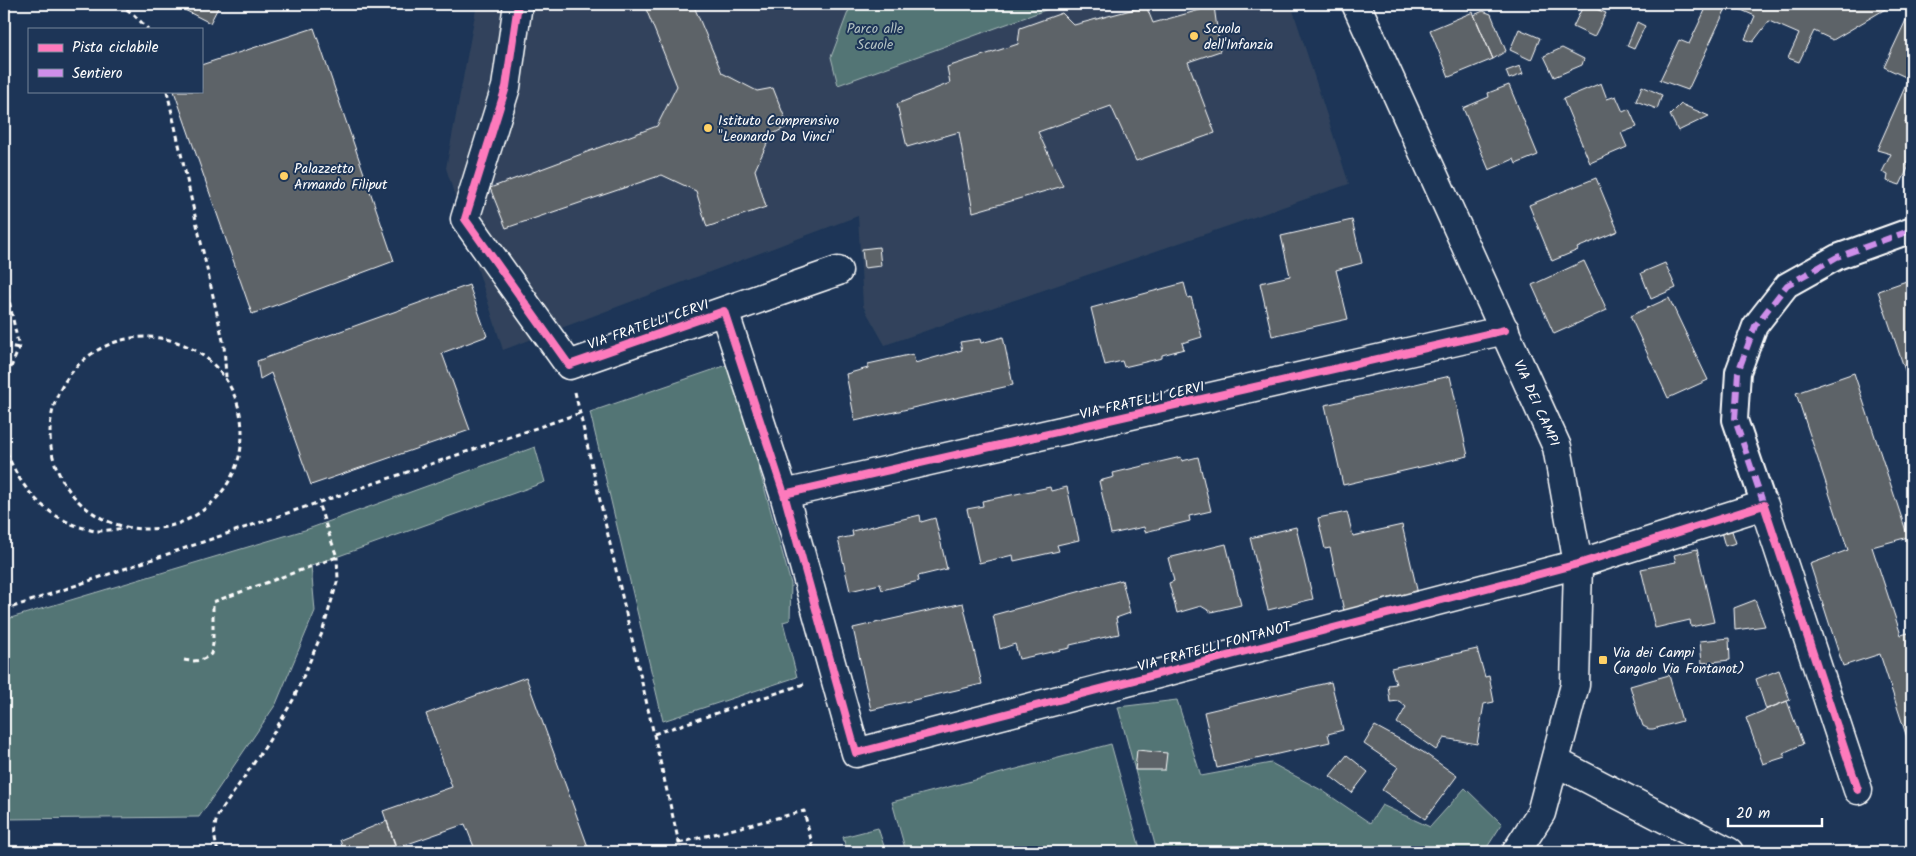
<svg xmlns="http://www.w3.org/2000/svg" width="1916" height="856" viewBox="0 0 1916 856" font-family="Kalam,sans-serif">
<rect width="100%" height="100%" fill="#1d3557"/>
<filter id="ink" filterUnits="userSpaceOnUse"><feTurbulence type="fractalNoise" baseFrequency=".02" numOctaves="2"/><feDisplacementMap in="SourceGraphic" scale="10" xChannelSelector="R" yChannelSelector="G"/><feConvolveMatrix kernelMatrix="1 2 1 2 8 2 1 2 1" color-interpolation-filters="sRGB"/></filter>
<g filter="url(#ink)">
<!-- built -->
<path fill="#30435c" d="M 477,4 L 1291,4 L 1349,184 L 885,345 L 863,306 L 858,216 L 503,350 L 446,168 Z"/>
<!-- green -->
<path fill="#537575" stroke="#a9baba" d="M 851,4 L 1062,4 L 838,85 L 831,57 Z
M 730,364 L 791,584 L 790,620 L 783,622 L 797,677 L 663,721 L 590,412 Z
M 535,447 L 545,482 L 311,566 L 315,611 L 276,704 L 199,817 L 4,819 L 4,620 L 308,529 Z
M 1177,700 L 1201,776 L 1271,763 L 1323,791 L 1370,823 L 1382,805 L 1430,827 L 1465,788 L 1502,824 L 1484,852 L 1157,852 L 1118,707 Z
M 1111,744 L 1141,852 L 906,852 L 892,802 Z
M 878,828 L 886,852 L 847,852 L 843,837 Z"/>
<!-- building -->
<path fill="#5d6368" stroke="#fff" d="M 173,4 L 220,4 L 210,23 Z
M 644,4 L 693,4 L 722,73 L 757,91 L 773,88 L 788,126 L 771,135 L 755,170 L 766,207 L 707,227 L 696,191 L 662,175 L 506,228 L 490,188 L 657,126 L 677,86 Z
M 1584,4 L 1606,13 L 1594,37 L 1573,27 Z
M 1708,4 L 1877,4 L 1887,8 L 1833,40 L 1814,31 L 1799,62 L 1788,58 L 1799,34 L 1769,21 L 1753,42 L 1745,39 L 1755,16 L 1728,4 L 1688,90 L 1660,80 L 1679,40 L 1689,44 Z
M 1146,6 L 1153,23 L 1214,6 L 1220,51 L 1188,62 L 1215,133 L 1136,161 L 1111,106 L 1038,132 L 1063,186 L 973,212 L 959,132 L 907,147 L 897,104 L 950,83 L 947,67 L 1018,44 L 1020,28 L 1062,13 L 1074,25 Z
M 1483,11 L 1491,14 L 1506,51 L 1493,59 L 1474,15 Z
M 1473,12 L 1493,59 L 1449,77 L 1430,30 Z
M 1906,20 L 1912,23 L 1912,80 L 1884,67 Z
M 1637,22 L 1645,26 L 1634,49 L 1627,46 Z
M 314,28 L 394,261 L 252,314 L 174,91 L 201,91 L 201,65 Z
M 1519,29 L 1540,38 L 1531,60 L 1510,50 Z
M 1562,48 L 1584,59 L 1582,65 L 1554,77 L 1544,56 Z
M 1520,66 L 1523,74 L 1509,79 L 1506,71 Z
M 1909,78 L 1912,80 L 1912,107 L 1905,122 L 1912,126 L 1912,153 L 1906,164 L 1909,166 L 1900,185 L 1887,181 L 1888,175 L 1882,172 L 1891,154 L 1877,150 Z
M 1601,83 L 1607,99 L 1616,96 L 1623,112 L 1629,109 L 1637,127 L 1621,133 L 1627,147 L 1590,163 L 1563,99 Z
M 1509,85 L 1538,155 L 1516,164 L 1514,159 L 1489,170 L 1463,108 L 1489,97 L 1488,93 Z
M 1642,86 L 1662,95 L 1657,109 L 1636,101 Z
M 1681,104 L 1709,116 L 1678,131 L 1670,115 Z
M 1912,107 L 1912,126 L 1905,122 Z
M 1596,178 L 1618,231 L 1577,248 L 1578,250 L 1552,261 L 1529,205 Z
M 1352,220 L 1362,263 L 1336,270 L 1348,319 L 1272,336 L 1260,283 L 1290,276 L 1281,236 Z
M 879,247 L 881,266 L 864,268 L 862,249 Z
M 1584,261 L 1607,310 L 1554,334 L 1532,285 Z
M 1665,263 L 1676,288 L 1651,299 L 1641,273 Z
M 1912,279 L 1912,391 L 1878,291 Z
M 1184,283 L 1188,298 L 1191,297 L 1202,337 L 1182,343 L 1184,349 L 1162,355 L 1162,358 L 1124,367 L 1122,361 L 1105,365 L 1091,308 Z
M 469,285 L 487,336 L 442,353 L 470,430 L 311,485 L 271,373 L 260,379 L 257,361 Z
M 1669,298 L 1708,380 L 1668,398 L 1630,316 Z
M 1003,337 L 1013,385 L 855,421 L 846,374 L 868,368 L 868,364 L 913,354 L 915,363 L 962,350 L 960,342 L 980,339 L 981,343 Z
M 1854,373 L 1908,537 L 1872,547 L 1901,635 L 1912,632 L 1912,753 L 1880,654 L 1843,666 L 1810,564 L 1848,550 L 1796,393 Z
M 1450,376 L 1468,456 L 1343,485 L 1325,405 Z
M 1181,457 L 1182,461 L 1198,457 L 1211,511 L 1189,516 L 1190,521 L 1145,532 L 1144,527 L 1111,534 L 1099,481 L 1114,477 L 1113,473 Z
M 1050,487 L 1051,491 L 1067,487 L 1079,540 L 1057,545 L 1059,551 L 1014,561 L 1013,555 L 979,563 L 967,509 L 983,506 L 982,501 Z
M 1347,512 L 1353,536 L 1402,525 L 1418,594 L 1344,611 L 1330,548 L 1325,549 L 1318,518 Z
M 920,515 L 921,522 L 935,518 L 947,569 L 918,576 L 919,581 L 882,590 L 880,584 L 850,591 L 838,539 L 853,536 L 852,531 Z
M 1296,527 L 1313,599 L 1268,610 L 1250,538 Z
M 1731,528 L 1736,543 L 1725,546 L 1721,532 Z
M 1226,544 L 1241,605 L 1211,612 L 1201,606 L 1177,613 L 1169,583 L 1174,581 L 1168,558 Z
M 1697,549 L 1714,622 L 1691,627 L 1690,620 L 1655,628 L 1641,569 L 1676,562 L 1674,555 Z
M 1122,580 L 1130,613 L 1116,618 L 1119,634 L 1070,645 L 1070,648 L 1019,659 L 1015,644 L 1000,649 L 993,615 Z
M 1755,600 L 1765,626 L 1735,630 L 1734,608 Z
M 963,603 L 982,684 L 871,710 L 853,628 Z
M 1729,638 L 1730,660 L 1702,663 L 1700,641 Z
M 1477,649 L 1485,677 L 1489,676 L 1494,702 L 1484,704 L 1477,744 L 1444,738 L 1436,750 L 1397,723 L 1406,707 L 1399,701 L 1390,702 L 1388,685 L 1396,684 L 1391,668 Z
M 1779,670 L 1790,700 L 1766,709 L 1756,679 Z
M 1669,675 L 1682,721 L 1653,729 L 1649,729 L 1643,726 L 1641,720 L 1640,720 L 1630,686 Z
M 526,677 L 590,852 L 476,852 L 465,824 L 396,848 L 383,811 L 452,787 L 426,714 Z
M 1331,682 L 1343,730 L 1328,734 L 1330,742 L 1217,768 L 1204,712 Z
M 1787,701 L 1803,744 L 1783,753 L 1785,757 L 1763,764 L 1746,718 Z
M 1375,726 L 1423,752 L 1457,776 L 1425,819 L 1382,790 L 1398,767 L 1364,744 Z
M 1137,750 L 1167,753 L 1165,770 L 1135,770 Z
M 1347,755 L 1368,772 L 1352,793 L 1330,776 Z
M 387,821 L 398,852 L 344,852 L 340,840 Z"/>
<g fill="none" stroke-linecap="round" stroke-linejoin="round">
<defs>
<path id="pedestrian" d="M 1764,505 L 1735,420 L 1738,372 L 1755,326 L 1787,285 L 1837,257 L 1912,230"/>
<path id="minor" d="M 518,4 L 506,87 L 465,219 L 569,365 L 724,311 L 784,494 L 1505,330
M 724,311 L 838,271
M 784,494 L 856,753 L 1578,564 L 1764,505 L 1858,790
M 1556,762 L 1729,852"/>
<path id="tertiary" d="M 1356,4 L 1557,447 L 1578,564 L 1575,685 L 1541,813 L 1516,852"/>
</defs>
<!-- pedestrian casing -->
<use href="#pedestrian" stroke="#fff" stroke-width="28"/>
<!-- minor casing -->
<use href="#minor" stroke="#fff" stroke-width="31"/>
<!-- tertiary casing -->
<use href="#tertiary" stroke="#fff" stroke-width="31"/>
<!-- path -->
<path stroke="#fff" stroke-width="3" stroke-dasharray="5 4" stroke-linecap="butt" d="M 119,4 L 132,13 L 148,29
M 4,11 L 15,4
M 167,91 L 224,345 L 226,377
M 4,276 L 19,348 L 4,384
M50 433a96 96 0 1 1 192 0a96 96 0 1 1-192 0Z
M 4,345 L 19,348
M 575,392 L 681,852
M 4,444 C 15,481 41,514 80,527 C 84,528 90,530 95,531 C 105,531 116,529 126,528
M 4,610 L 580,413
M 184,660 C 196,662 202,661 211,654 L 213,644 L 213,602 L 337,557 L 318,503
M 654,734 L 807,683
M 679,843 L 804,811 L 814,852
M 218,852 C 214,838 213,829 218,815 L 267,744 L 293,700 L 322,633 L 338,579 L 337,557"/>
<!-- pedestrian -->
<use href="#pedestrian" stroke="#1d3557" stroke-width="24"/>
<!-- minor -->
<use href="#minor" stroke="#1d3557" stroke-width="28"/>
<!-- tertiary -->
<use href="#tertiary" stroke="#1d3557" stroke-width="28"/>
<!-- quiet -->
<path stroke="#ce8fe9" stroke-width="6" stroke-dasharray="12 6" stroke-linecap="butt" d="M 1764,505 L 1735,420 L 1738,372 L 1755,326 L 1787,285 L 1837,257 L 1912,230"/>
<defs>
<path id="cycleway" d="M 518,4 L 506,87 L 465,219 L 569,365 L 724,311 L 784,494 L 1505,330
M 784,494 L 856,753 L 1578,564 L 1764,505 L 1858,790"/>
</defs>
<!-- cycleway casing -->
<use href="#cycleway" stroke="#1d3557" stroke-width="11"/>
<!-- cycleway -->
<use href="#cycleway" stroke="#fd7abc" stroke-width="8"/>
</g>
</g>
<!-- markers -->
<g fill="#ffd166" stroke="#1d3557" stroke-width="2">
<circle cx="1194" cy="36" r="5"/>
<circle cx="708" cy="128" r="5"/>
<circle cx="284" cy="176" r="5"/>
<rect x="1598" y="655" width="10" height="10" rx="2.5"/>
</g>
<g text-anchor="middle" stroke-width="4" stroke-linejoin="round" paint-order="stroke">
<!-- park labels -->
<g font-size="14" fill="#b2c1c1" stroke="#1d3557">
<text x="875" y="33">Parco alle<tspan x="875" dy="16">Scuole</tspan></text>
</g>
<!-- poi labels -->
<g font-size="14" fill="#fff" stroke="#1d3557" text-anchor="start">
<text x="1204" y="33">Scuola<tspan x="1204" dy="16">dell'Infanzia</tspan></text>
<text x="718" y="125">Istituto Comprensivo<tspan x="718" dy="16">"Leonardo Da Vinci"</tspan></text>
<text x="294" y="173">Palazzetto<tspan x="294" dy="16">Armando Filiput</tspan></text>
<text x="1613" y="657">Via dei Campi<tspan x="1613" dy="16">(angolo Via Fontanot)</tspan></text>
</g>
<!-- street labels -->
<g font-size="14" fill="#fff" stroke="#1d3557">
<text transform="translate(648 324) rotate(-19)" y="5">VIA FRATELLI CERVI</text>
<text transform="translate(1142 400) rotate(-13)" y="5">VIA FRATELLI CERVI</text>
<text transform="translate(1537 403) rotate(66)" y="5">VIA DEI CAMPI</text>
<text transform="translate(1214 646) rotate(-15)" y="5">VIA FRATELLI FONTANOT</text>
</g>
</g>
<!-- margin -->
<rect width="1916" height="856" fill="none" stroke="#1d3557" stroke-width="20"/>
<rect x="10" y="10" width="1896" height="836" fill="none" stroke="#fff" stroke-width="2" filter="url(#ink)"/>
<!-- legend -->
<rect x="28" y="28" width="175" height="65" fill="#1d3557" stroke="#77869a"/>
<rect x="38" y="44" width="25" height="8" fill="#fd7abc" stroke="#77869a"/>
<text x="72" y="52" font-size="15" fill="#ffffff">Pista ciclabile</text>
<rect x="38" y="69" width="25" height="8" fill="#ce8fe9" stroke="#77869a"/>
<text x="72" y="78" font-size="15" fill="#ffffff">Sentiero</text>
<!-- scale -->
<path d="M1728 818v8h94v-8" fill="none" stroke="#ffffff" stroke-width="2.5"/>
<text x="1736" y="818" font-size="15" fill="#ffffff" stroke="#1d3557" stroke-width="4" paint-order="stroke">20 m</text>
</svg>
